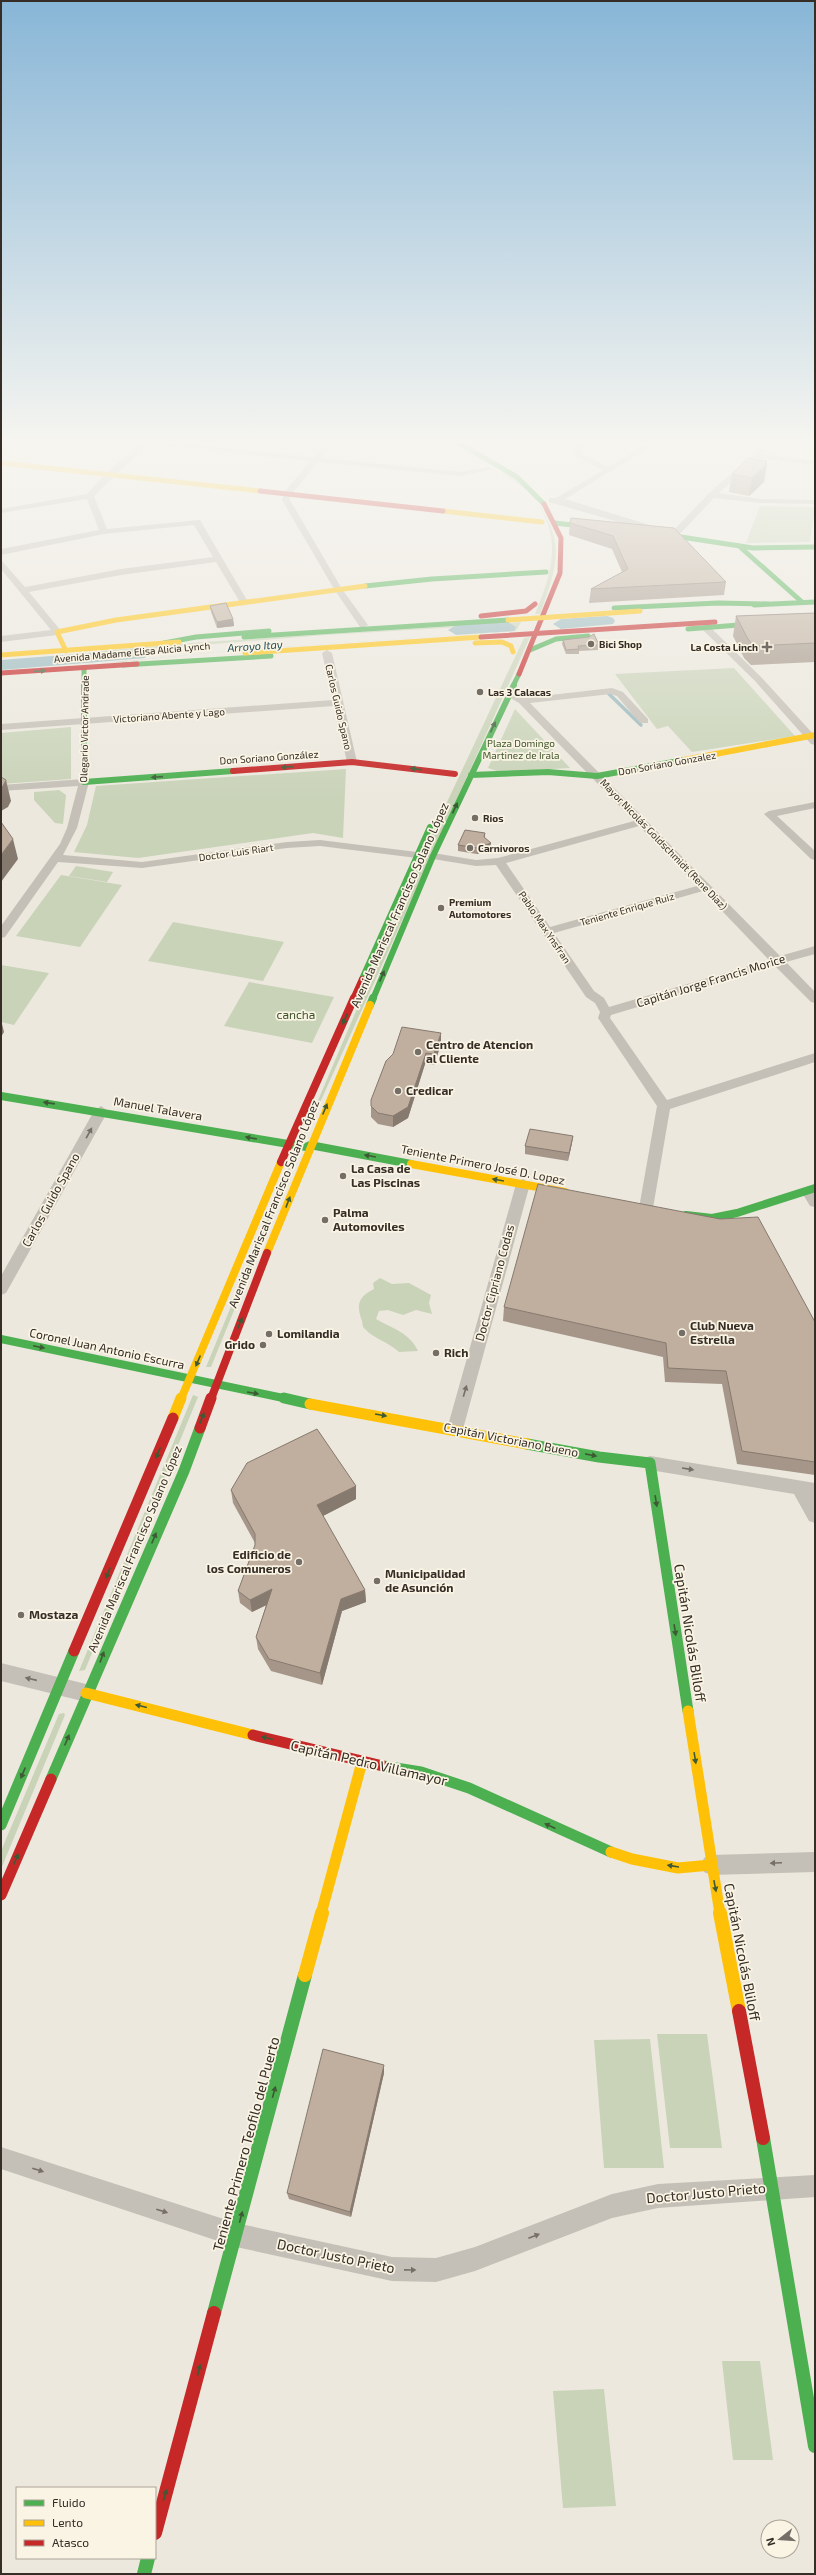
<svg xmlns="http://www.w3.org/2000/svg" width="816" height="2575" viewBox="0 0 816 2575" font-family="'Exo 2',sans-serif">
<rect width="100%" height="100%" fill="#ece8de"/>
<!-- green -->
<path fill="#c9d3b8" d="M 501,472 C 514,475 526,487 534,498 C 567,543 557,566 540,614 L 535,614 C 552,573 564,536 532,496 C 524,486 511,480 501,472 Z
M 760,506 L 815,507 L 810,542 L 746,543 Z
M 521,622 L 516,631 L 235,650 L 102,664 L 136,659 L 141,652 L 101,654 L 101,651 L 203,642 Z
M 530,637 L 304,1138 L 302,1138 L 425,849 L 524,638 Z
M 734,668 L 795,736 L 692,752 L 668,726 L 657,729 L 615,674 Z
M 515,709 L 570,768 L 500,772 L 488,768 Z
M 71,727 L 71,779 L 1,784 L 1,733 Z
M 346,769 L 343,838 L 313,833 L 138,858 L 74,852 L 87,825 L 96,786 Z
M 59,790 L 66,795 L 63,824 L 55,823 L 34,800 L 34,792 Z
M 76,866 L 113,872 L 107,882 L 69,876 Z
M 61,875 L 122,885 L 80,947 L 16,936 Z
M 173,922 L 284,942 L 263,981 L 148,961 Z
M 1,965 L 49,973 L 14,1025 L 1,1022 Z
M 249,982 L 334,997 L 312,1043 L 224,1026 Z
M 295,1151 L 299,1151 L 211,1367 L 206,1367 Z
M 380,1278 L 392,1284 L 409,1283 L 431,1295 L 429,1303 L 432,1314 L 416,1310 L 403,1315 L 388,1310 L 379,1311 L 376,1319 C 393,1329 409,1332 418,1351 L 399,1352 C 387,1341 374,1339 365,1329 C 362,1327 363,1324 362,1321 C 356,1305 358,1297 374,1289 L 373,1283 Z
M 193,1395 L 198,1397 L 85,1670 L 79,1671 Z
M 64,1713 L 65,1715 L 1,1869 L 1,1851 L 59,1714 Z
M 657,2034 L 707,2034 L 722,2148 L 670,2148 Z
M 650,2039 L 664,2168 L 604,2168 L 594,2040 Z
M 722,2361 L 760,2361 L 773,2460 L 733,2460 Z
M 604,2389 L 616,2506 L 563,2508 L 553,2391 Z"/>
<!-- water -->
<path fill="#99b8be" d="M 95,655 L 96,662 L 1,668 L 1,661 Z"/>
<!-- pier -->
<path fill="#ece8de" d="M 776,605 L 781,616 L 571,628 L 567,619 L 569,617 Z
M 496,625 L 493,633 L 237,650 L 127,661 L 127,651 L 325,635 Z"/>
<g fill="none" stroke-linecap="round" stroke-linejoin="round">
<!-- stream -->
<path stroke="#99b8be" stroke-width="3.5" d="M 608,693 L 641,725"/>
<!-- river -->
<path fill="#99b8be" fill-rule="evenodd" d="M 607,616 L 613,618 L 615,621 L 613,624 L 561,629 L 553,624 L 561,619 Z
M 508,622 L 516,627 L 514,631 L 456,635 L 448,630 L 456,625 Z
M 139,649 L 145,650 L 147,654 L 145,658 L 1,670 L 1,660 Z"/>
<!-- street -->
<path fill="#c5c0b7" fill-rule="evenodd" d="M 141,443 L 149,443 L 94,496 L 107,529 L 200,520 L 248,602 L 247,604 L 241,604 L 216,562 L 121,575 L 29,592 L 62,632 L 57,635 L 1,642 L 1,636 L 51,630 L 1,569 L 1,560 L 25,587 L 121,569 L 213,557 L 194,525 L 104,534 L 1,555 L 1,549 L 99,530 L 87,499 L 1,513 L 1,509 L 87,494 L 107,472 Z
M 153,443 L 178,443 L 314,457 L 325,443 L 333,443 L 321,458 L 460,472 L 489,467 L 493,469 L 460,476 L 318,462 L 291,495 L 290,500 L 342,589 L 368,625 L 363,628 L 360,627 L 334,589 L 282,500 L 284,493 L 310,461 L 157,445 Z
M 578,443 L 586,443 L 581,453 L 608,467 L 648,443 L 657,443 L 565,499 L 672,532 L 709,493 L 766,443 L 774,443 L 762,454 L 815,461 L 815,465 L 757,458 L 719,493 L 761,499 L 815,500 L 815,504 L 761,503 L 714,498 L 677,537 L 671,537 L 549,502 L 549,498 L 556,498 L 603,470 L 574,456 L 573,450 Z
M 703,626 L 709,626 L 761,677 L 815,736 L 815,745 L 811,744 L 755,681 L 703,630 Z
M 327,650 L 332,653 L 357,762 L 352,765 L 347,762 L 334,706 L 1,730 L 1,724 L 333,700 L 322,653 Z
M 612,688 L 623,692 L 648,719 L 648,723 L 640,723 L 617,696 L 611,694 L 530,703 L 780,956 L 815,946 L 815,954 L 786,962 L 815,992 L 815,1003 L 811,1002 L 775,966 L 611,1015 L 610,1018 L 667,1100 L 815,1053 L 815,1062 L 670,1109 L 653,1208 L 646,1213 L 639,1208 L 657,1106 L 598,1018 L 600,1012 L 595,1003 L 586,997 L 496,865 L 476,866 L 433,859 L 427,856 L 433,853 L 476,860 L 498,858 L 634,821 L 519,703 L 504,694 L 509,691 L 524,698 ZM 639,826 L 697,886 L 550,927 L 506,863 ZM 703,891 L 769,960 L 609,1007 L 604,998 L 594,991 L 554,933 Z
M 84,779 L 89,782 L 77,828 L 63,855 L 142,862 L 287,842 L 320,840 L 417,852 L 423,855 L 417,858 L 320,846 L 287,848 L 142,868 L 58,862 L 5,937 L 1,938 L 1,926 L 60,844 L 67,828 L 78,786 L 1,791 L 1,785 Z
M 815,802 L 815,808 L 777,816 L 815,851 L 815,860 L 811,859 L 764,814 L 769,811 Z
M 101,1106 L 108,1111 L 6,1293 L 1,1295 L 1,1276 L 94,1111 Z
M 523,1179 L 530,1184 L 463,1429 L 461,1434 L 455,1436 L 449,1434 L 447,1429 L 516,1184 Z
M 808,1186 L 815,1190 L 815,1207 L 810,1206 L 801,1191 Z
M 650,1456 L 815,1483 L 815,1523 L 809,1521 L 794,1494 L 650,1470 L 644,1468 L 642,1463 L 644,1458 Z
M 1,1663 L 86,1684 L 93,1687 L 95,1693 L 93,1699 L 86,1702 L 1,1681 Z
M 815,1852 L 815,1872 L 711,1875 L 704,1872 L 701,1865 L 704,1858 L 711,1855 Z
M 1,2147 L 236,2223 L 392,2257 L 436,2258 L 475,2247 L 612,2194 L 658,2184 L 815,2175 L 815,2197 L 658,2208 L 612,2218 L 475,2271 L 436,2282 L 392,2281 L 236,2247 L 1,2169 Z"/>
<!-- fast-far4 -->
<path stroke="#4caf50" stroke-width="5" d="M 459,443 L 517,477 L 544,504
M 555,523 L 598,528
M 655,533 L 753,548 L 815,547
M 739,546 L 802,602
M 365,586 L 432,579 L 546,572
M 754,605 L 815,602
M 614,608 L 718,603 L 769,604
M 688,629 L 764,623
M 164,643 L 196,637 L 269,631
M 530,650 L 556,639 L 588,636
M 123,665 L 271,656
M 84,668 L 84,686
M 513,686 L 519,674"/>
<!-- fast-far3 -->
<path stroke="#4caf50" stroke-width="6" d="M 84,685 L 84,782 L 233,771
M 471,775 L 548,772 L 597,776 L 684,760
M 362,979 L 430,827
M 373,999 L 433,856 L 514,685"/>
<!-- fast-far2 -->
<path stroke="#4caf50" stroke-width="8" d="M 370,1005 L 373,998
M 1,1096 L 306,1147 L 310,1145 L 411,1164
M 686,1215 L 712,1218 L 737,1213 L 815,1188
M 1,1339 L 288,1399"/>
<!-- fast-far1 -->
<path stroke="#4caf50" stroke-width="11" d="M 284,1398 L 310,1404
M 527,1444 L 599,1457 L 650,1463 L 688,1711
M 383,1766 L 421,1772 L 469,1788 L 611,1852
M 51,1779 L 184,1471 L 200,1428
M 1,1825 L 74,1651"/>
<!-- fast -->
<path stroke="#4caf50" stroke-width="14" d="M 763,2138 L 815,2446
M 214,2313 L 305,1975
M 144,2574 L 148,2558"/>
<!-- slow-far4 -->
<path stroke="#ffc107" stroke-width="5" d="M 1,463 L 260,491
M 443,511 L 542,522
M 475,643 L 502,642 L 511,646 L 513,652
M 66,651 L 57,632 L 116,620 L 365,586
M 1,655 L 179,642"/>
<!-- slow-far3 -->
<path stroke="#ffc107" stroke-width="6" d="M 684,760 L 815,735"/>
<!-- slow-far2 -->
<path stroke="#ffc107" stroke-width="8" d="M 411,1164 L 565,1192
M 267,1253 L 370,1005
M 181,1399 L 281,1162"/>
<!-- slow-far1 -->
<path stroke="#ffc107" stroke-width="11" d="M 310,1404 L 527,1444
M 173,1418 L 181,1398
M 86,1693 L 253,1735
M 688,1711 L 720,1914
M 611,1852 L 632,1859 L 678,1868 L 711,1865
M 321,1914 L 362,1762"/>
<!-- slow -->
<path stroke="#ffc107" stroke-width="14" d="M 720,1913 L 739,2011
M 305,1975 L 322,1913"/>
<!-- jam-far4 -->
<path stroke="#c62828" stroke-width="5" d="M 260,491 L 443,511
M 481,616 L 526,611 L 535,604
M 1,673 L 137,664
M 519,674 L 560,573 L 561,538 L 544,504"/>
<!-- jam-far3 -->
<path stroke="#c62828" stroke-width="6" d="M 233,771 L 352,762 L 455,774
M 353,999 L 362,979"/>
<!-- jam-far2 -->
<path stroke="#c62828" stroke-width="8" d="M 281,1162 L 354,998
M 211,1399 L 267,1253"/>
<!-- jam-far1 -->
<path stroke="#c62828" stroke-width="11" d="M 200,1428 L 211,1398
M 74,1651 L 173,1418
M 253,1735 L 383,1766
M 1,1895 L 51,1779"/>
<!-- jam -->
<path stroke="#c62828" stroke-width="14" d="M 739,2011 L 763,2138
M 155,2533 L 214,2313"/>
<!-- fast-bridge -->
<path stroke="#4caf50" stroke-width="5" d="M 244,637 L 508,620"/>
<!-- slow-bridge -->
<path stroke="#ffc107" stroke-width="5" d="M 508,620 L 640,611
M 245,653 L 481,637"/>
<!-- jam-bridge -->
<path stroke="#c62828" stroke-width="5" d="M 481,637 L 715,622"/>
</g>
<!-- wall -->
<path fill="#a59689" d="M 767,461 L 764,482 L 749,496 L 729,492 L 732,474 Z
M 570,523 L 674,528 L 726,582 L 724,595 L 589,603 L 591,589 L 622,572 L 612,549 L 569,535 Z
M 210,606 L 233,619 L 234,626 L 217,628 L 211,612 Z
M 815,613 L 815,662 L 751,665 L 744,658 L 733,636 L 736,616 Z
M 563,640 L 599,645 L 598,650 L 579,651 L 579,654 L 566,654 L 562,644 Z
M 485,833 L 485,838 L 490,849 L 477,854 L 458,851 L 458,845 Z
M 441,1044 L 434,1065 L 425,1064 L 408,1118 L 393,1127 L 378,1124 L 371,1117 L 371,1100 L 386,1061 Z
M 573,1136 L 572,1143 L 568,1161 L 525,1154 L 525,1146 Z
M 504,1307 L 815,1322 L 815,1475 L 737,1464 L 722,1384 L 665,1382 L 663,1357 L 503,1321 Z
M 356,1486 L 356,1499 L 323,1516 L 365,1590 L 366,1602 L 342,1611 L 322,1685 L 271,1671 L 258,1649 L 256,1637 L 266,1605 L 252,1612 L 240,1603 L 238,1591 L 255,1545 L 255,1543 L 233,1503 L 231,1490 Z
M 384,2073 L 351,2217 L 289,2199 L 287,2193 Z"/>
<!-- shaded-wall -->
<path fill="#867a6f" d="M 767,461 L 766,465 L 767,464 L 764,482 L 749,496 L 752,478 Z
M 233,619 L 234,626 L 217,628 L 217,622 Z
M 6,780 L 11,801 L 8,807 L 1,811 L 1,788 Z
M 13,839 L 18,859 L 1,882 L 1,855 Z
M 491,843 L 490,849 L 477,854 L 477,848 Z
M 2,1024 L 4,1032 L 1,1037 L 1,1026 Z
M 441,1033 L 441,1044 L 434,1065 L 434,1054 Z
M 426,1053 L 425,1064 L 408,1118 L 393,1127 L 393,1116 Z
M 573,1136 L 572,1143 L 568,1161 L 569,1153 Z
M 356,1486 L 356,1499 L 319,1518 L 317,1505 Z
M 272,1589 L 273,1602 L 252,1612 L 250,1600 Z
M 365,1590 L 366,1602 L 342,1611 L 322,1685 L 320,1673 L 341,1599 Z
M 384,2065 L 384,2073 L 351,2217 L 350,2212 Z"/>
<!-- building -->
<path fill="#c0af9f" stroke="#867a6f" d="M 748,458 L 767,461 L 764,464 L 767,464 L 752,478 L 732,474 Z
M 571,518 L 674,528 L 726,582 L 591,589 L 628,569 L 613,536 L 570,523 Z
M 226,603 L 233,619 L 217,622 L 210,606 Z
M 815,613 L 815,643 L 754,646 L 748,639 L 736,616 Z
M 594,634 L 599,645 L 578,646 L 579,649 L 566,650 L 563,640 L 589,637 Z
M 1,777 L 6,780 L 3,786 L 1,788 Z
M 1,822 L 13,839 L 1,855 Z
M 465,830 L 485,833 L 484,837 L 491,843 L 477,848 L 458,845 Z
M 402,1027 L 441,1033 L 434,1054 L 426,1053 L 408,1107 L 393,1116 L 378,1113 L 371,1106 L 371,1100 L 386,1061 L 393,1054 Z
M 530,1129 L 573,1136 L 569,1153 L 525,1146 Z
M 538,1184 L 720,1219 L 758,1217 L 815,1322 L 815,1462 L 742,1451 L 726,1371 L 668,1368 L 666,1343 L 504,1307 Z
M 317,1429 L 356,1486 L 317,1505 L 365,1590 L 341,1599 L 320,1673 L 269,1659 L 256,1637 L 272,1589 L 250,1600 L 238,1591 L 255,1545 L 255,1534 L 231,1490 L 247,1463 Z
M 323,2049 L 384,2065 L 350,2212 L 287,2193 Z"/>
<!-- one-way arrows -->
<defs><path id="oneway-solid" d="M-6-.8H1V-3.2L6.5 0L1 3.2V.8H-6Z"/></defs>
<g fill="#3d5a35">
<use href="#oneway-solid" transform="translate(40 671) rotate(-4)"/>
<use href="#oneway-solid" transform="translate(493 727) rotate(-65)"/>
<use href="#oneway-solid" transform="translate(287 767) rotate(176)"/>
<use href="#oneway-solid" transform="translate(416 769) rotate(-173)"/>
<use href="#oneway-solid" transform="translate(157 777) rotate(176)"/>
<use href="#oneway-solid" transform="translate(455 808) rotate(-65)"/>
<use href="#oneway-solid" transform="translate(382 976) rotate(-67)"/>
<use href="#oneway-solid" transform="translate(345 1019) rotate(114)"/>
<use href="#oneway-solid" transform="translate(49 1103) rotate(-172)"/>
<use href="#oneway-solid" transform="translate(325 1109) rotate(-67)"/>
<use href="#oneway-solid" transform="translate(251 1138) rotate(-170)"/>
<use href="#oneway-solid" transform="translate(370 1156) rotate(-170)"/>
<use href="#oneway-solid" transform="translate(498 1180) rotate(-170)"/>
<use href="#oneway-solid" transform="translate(288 1202) rotate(-69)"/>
<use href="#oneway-solid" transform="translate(240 1323) rotate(-68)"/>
<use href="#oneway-solid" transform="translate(39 1347) rotate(12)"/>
<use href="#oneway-solid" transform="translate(198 1361) rotate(113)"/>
<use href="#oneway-solid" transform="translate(253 1393) rotate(10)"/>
<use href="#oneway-solid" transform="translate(381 1415) rotate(10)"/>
<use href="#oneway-solid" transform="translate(202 1418) rotate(-69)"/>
<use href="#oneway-solid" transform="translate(158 1453) rotate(113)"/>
<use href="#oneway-solid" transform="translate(591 1455) rotate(11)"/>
<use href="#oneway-solid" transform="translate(656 1501) rotate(81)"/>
<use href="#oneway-solid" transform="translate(154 1538) rotate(-67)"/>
<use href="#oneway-solid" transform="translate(108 1573) rotate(113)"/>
<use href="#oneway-solid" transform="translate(675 1630) rotate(81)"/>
<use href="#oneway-solid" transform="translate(102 1657) rotate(-70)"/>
<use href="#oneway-solid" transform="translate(141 1706) rotate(-166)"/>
<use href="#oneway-solid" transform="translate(267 1738) rotate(-166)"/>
<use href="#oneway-solid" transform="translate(67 1740) rotate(-67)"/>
<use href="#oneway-solid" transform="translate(695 1758) rotate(81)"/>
<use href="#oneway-solid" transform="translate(23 1773) rotate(113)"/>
<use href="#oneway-solid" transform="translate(550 1826) rotate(-155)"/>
<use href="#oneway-solid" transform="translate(16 1859) rotate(-67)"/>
<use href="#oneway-solid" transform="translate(673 1866) rotate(-171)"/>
<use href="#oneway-solid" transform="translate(715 1886) rotate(79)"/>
<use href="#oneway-solid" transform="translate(274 2092) rotate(-75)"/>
<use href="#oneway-solid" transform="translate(241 2217) rotate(-75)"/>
<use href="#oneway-solid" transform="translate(199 2370) rotate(-75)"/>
<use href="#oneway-solid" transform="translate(165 2495) rotate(-75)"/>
</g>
<g fill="#766f67">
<use href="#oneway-solid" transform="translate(89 1133) rotate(-61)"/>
<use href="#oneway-solid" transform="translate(465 1391) rotate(-74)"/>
<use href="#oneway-solid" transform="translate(688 1469) rotate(9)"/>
<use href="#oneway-solid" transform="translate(31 1679) rotate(-167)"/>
<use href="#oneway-solid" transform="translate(776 1863) rotate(178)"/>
<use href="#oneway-solid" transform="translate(38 2170) rotate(18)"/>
<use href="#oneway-solid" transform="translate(162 2211) rotate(18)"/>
<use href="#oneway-solid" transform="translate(534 2236) rotate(-21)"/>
<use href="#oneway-solid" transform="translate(410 2270) rotate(1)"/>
</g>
<!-- sky -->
<linearGradient id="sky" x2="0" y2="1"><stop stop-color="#88b6d7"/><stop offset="0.55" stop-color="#f6f5f0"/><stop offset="1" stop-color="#f6f5f0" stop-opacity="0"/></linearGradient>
<rect width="816" height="803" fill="url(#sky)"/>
<!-- markers -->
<g fill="#756e66" stroke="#faf4e4" stroke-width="1.5">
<circle cx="591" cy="644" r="4"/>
<path d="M765 641h4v4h4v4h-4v4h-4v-4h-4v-4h4z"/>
<circle cx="480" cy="692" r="4"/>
<circle cx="475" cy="818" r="4"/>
<circle cx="470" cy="848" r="4"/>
<circle cx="441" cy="908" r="4"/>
<circle cx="418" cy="1052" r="4"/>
<circle cx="398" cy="1091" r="4"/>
<circle cx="343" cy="1176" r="4"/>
<circle cx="325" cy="1220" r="4"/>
<circle cx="682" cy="1333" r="4"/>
<circle cx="269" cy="1334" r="4"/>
<circle cx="263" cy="1345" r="4"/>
<circle cx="436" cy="1353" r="4"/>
<circle cx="299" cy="1562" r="4"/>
<circle cx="377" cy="1581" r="4"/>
<circle cx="21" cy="1615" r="4"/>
</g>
<g text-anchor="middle" stroke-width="3.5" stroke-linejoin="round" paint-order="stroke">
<!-- far-poi labels -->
<g font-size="10" font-weight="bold" fill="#352d26" stroke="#faf4e4" text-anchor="start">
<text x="599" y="648">Bici Shop</text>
<text x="758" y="651" text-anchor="end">La Costa Linch</text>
<text x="488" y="696">Las 3 Calacas</text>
<text x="483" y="822">Rios</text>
<text x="478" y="852">Carnivoros</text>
<text x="449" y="906">Premium<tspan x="449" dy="12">Automotores</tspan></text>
</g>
<!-- far-street labels -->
<g font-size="10" fill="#352d26" stroke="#faf4e4">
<text transform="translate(132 652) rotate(-5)" y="4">Avenida Madame Elisa Alicia Lynch</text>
<text transform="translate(339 707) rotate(77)" y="4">Carlos Guido Spano</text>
<text transform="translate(169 715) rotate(-4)" y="4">Victoriano Abente y Lago</text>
<text transform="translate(84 729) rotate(-89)" y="4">Olegario Victor Andrade</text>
<text transform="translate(269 757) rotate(-4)" y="4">Don Soriano González</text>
<text transform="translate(667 763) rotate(-10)" y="4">Don Soriano Gonzalez</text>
<text transform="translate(664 844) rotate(46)" y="4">Mayor Nicolás Goldschmidt (Rene Diaz)</text>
<text transform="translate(236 852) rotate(-8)" y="4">Doctor Luis Riart</text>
<text transform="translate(627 909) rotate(-16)" y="4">Teniente Enrique Ruiz</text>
<text transform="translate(545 927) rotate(56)" y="4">Pablo Max Ynsfran</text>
</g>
<!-- far-park labels -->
<g font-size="10" fill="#3d5429" stroke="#faf4e4">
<text x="521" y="747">Plaza Domingo<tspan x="521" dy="12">Martinez de Irala</tspan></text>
</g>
<!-- far-water labels -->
<g font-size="11" font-style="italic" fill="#1a4958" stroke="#faf4e4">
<text transform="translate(255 646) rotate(-4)" y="4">Arroyo Itay</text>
</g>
<!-- street labels -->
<g font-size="12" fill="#352d26" stroke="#faf4e4">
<text transform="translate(400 905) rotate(-66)" y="4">Avenida Mariscal Francisco Solano López</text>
<text transform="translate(711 981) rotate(-17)" y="4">Capitán Jorge Francis Morice</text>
<text transform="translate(158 1109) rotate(10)" y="4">Manuel Talavera</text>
<text transform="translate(483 1165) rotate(11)" y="4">Teniente Primero José D. Lopez</text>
<text transform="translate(51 1200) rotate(-61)" y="4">Carlos Guido Spano</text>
<text transform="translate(274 1204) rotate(-68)" y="4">Avenida Mariscal Francisco Solano López</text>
<text transform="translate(495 1283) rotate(-75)" y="4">Doctor Cipriano Codas</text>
<text transform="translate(107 1349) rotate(12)" y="4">Coronel Juan Antonio Escurra</text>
<text transform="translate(511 1440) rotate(11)" y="4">Capitán Victoriano Bueno</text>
<text transform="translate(135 1549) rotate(-67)" y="4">Avenida Mariscal Francisco Solano López</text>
</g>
<!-- park labels -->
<g font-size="12" fill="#3d5429" stroke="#faf4e4">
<text x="296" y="1019">cancha</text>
</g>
<!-- poi labels -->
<g font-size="12" font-weight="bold" fill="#352d26" stroke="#faf4e4" text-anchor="start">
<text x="426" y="1049">Centro de Atencion<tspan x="426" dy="14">al Cliente</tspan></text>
<text x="406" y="1095">Credicar</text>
<text x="351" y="1173">La Casa de<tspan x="351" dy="14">Las Piscinas</tspan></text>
<text x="333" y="1217">Palma<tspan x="333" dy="14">Automoviles</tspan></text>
<text x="690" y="1330">Club Nueva<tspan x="690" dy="14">Estrella</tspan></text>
<text x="277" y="1338">Lomilandia</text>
<text x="255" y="1349" text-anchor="end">Grido</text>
<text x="444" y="1357">Rich</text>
<text x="291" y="1559" text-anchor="end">Edificio de<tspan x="291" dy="14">los Comuneros</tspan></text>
<text x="385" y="1578">Municipalidad<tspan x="385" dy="14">de Asunción</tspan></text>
<text x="29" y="1619">Mostaza</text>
</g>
<!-- near-street labels -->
<g font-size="14" fill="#352d26" stroke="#faf4e4">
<text transform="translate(690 1633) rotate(81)" y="5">Capitán Nicolás Bliloff</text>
<text transform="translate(369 1763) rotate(13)" y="5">Capitán Pedro Villamayor</text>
<text transform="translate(742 1952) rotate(79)" y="5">Capitán Nicolás Bliloff</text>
<text transform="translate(246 2144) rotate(-75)" y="5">Teniente Primero Teofilo del Puerto</text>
<text transform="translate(706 2193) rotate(-5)" y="5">Doctor Justo Prieto</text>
<text transform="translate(336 2256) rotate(12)" y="5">Doctor Justo Prieto</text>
</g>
</g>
<!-- border -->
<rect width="816" height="2575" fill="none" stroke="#352d26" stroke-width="4"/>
<!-- legend -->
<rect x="16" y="2487" width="140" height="72" fill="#faf4e4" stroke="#aba498"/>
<rect x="24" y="2500" width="20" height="6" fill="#4caf50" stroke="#aba498"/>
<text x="52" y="2507" font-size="12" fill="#352d26">Fluido</text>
<rect x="24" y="2520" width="20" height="6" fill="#ffc107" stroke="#aba498"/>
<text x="52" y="2527" font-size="12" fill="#352d26">Lento</text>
<rect x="24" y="2540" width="20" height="6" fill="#c62828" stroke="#aba498"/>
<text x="52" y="2547" font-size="12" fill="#352d26">Atasco</text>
<!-- north arrow -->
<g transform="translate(780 2539) rotate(253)"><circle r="19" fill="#faf4e4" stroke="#aba498"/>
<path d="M0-3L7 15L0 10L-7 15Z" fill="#756e66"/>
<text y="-6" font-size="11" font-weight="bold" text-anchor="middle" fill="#352d26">N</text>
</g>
</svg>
